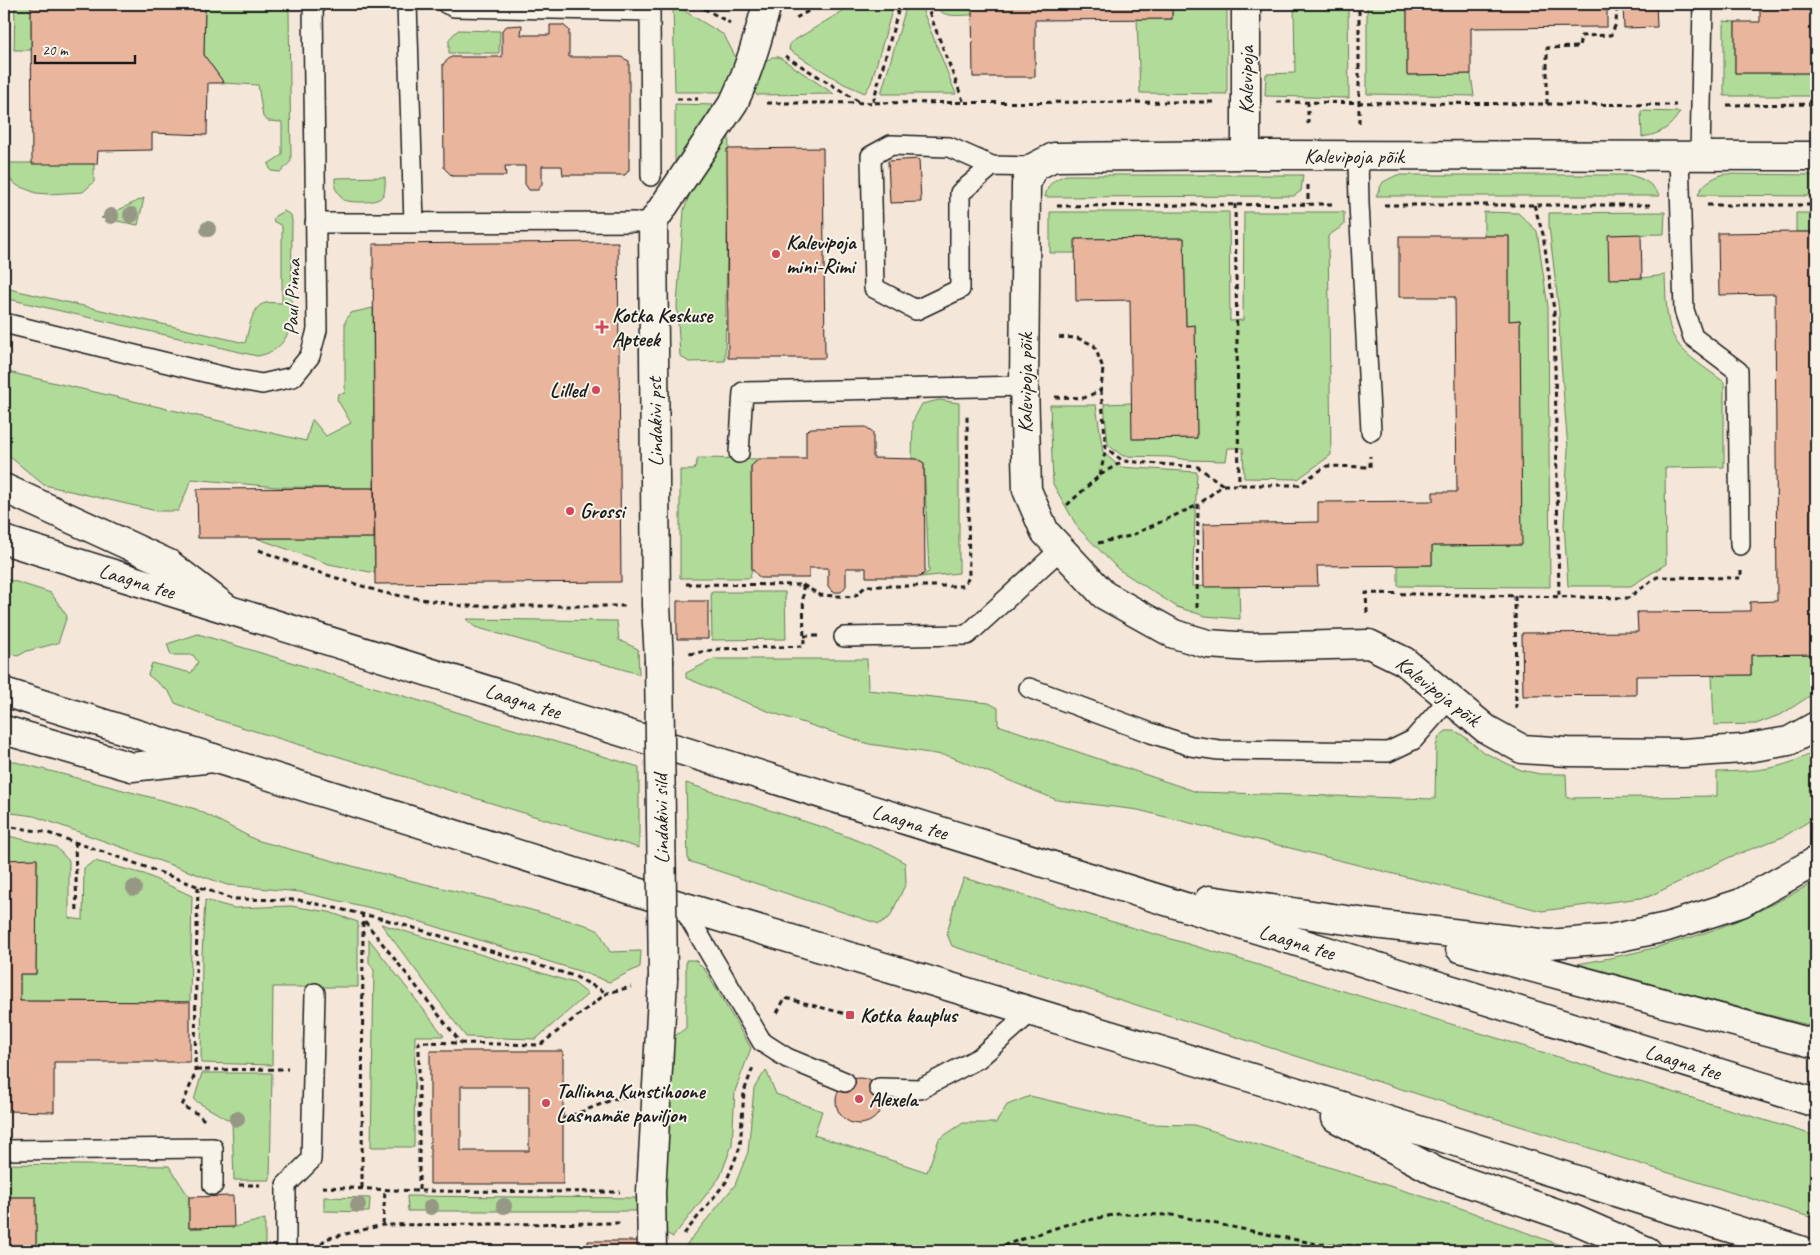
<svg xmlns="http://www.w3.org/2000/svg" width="1820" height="1255" viewBox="0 0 1820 1255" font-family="Caveat,sans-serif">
<rect width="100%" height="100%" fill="#f4e7d9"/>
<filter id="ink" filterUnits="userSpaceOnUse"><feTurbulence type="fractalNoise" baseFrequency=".02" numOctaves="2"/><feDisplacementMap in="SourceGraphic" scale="10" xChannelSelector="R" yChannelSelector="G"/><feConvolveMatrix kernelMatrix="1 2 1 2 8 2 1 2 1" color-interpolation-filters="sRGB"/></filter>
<g filter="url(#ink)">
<!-- green -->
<path fill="#b1db98" stroke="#667c5a" d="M 15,4 L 31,4 L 31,50 L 14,50 Z
M 149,4 L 283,4 L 287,7 L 289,12 L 291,161 L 281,172 L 271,171 L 268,164 L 282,155 L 282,122 L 268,121 L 263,117 L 258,85 L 224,83 L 204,55 L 205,6 L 150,5 Z
M 673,4 L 724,35 L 736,58 L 736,81 L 725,92 L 675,92 Z
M 854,4 L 894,4 L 871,83 L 865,93 L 844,84 L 789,50 L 790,43 Z
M 907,4 L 920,4 L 956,94 L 881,94 Z
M 935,4 L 972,4 L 972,15 C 960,15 940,19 935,4 Z
M 1172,4 L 1227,4 L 1227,94 L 1140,93 L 1137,19 L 1172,19 Z
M 1294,4 L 1348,4 L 1349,98 L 1265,96 L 1266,74 L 1295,73 Z
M 1367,4 L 1407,4 L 1407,75 L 1471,74 L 1474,96 L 1367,94 Z
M 1724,21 L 1735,22 L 1735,73 L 1816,73 L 1816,96 L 1724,96 Z
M 458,30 L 500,31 L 499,53 L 449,53 L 449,39 Z
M 772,57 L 779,57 L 834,94 L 757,95 L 751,91 L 761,66 Z
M 675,104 L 715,105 L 675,171 Z
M 1641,111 L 1680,112 C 1670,128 1661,134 1642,137 Z
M 729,131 L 725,361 L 689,362 L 680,356 L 677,305 L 684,210 L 690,193 Z
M 4,163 L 94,163 L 94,182 L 83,192 L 48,194 L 36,193 L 18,186 L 4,175 Z
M 1723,174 L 1816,175 L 1816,196 L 1698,195 C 1703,183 1711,179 1723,174 Z
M 1066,175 L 1303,175 L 1301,191 L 1294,196 L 1045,197 C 1048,183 1053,180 1066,175 Z
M 1397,175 L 1629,175 C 1643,178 1653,184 1660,196 L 1376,196 L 1383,182 Z
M 385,177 C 386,197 383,201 363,202 C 356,202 350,202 343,200 L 335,188 L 335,178 Z
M 144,198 L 138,225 L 101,218 Z
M 284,211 L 291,215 L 292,221 L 291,323 C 287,342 276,353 257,356 L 4,298 L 4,268 L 6,274 L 5,288 L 245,343 C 249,331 251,305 266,303 C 271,302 277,303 282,303 L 282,226 L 273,221 L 275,216 Z
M 1050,212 L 1229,212 L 1230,321 L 1243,320 L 1244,212 L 1344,212 L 1344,225 L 1328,236 L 1331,455 L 1298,479 L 1244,478 L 1243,448 L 1228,448 L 1226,461 L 1189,460 L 1168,457 L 1123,456 L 1108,445 L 1104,404 L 1132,403 L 1133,439 L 1197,438 L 1195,326 L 1186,326 L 1184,238 L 1076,239 L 1075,253 L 1050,253 Z
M 1484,212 L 1518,213 L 1537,231 L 1548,307 L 1550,587 L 1398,586 L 1398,565 L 1432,565 L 1432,546 L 1521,545 L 1520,320 L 1509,321 L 1509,236 L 1484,236 Z
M 1665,212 L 1664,234 L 1609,235 L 1609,278 L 1642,278 L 1665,275 C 1666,294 1665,325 1676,341 C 1685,356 1710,371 1724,382 L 1724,467 L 1665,468 L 1666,564 L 1631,586 L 1568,586 L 1564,524 L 1568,449 L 1560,350 L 1559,312 L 1549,226 L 1549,213 Z
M 1796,213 L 1816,213 L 1816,232 L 1796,232 Z
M 373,308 L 374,488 L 277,487 L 192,479 L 178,511 L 157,511 L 44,485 L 4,452 L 4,371 L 306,441 L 312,419 L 326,436 L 351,423 L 337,399 L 338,394 L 345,393 L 345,322 L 350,313 Z
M 939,400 L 959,403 L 959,573 L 920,577 L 929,572 L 924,463 L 917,459 L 912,459 L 913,421 L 922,404 Z
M 1050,405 L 1096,405 L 1103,452 L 1120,467 L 1197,472 L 1192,586 L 1239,587 L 1240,619 L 1205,616 L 1177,607 L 1118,569 L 1078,528 L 1053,484 Z
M 698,458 L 759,459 L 751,466 L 752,569 L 750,578 L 680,578 L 680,470 L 694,470 Z
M 256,538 L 374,538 L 375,573 L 329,564 Z
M 4,578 L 51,593 L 67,616 L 58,643 L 27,651 L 18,656 L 4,652 Z
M 711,592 L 785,592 L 786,639 L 712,640 Z
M 466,619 L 617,621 L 619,640 L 638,649 L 639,674 L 475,627 Z
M 198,634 L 639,767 L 639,848 L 215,719 L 175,703 L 169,692 L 148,675 L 152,663 L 191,673 L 198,662 L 193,655 L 171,655 L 167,644 Z
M 1816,654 L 1816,692 L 1782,714 L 1756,724 L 1714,725 L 1712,675 L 1751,675 L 1751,655 Z
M 714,659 L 867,659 L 868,690 L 989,703 L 998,708 L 998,725 L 1197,792 L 1435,799 L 1436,746 L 1439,737 L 1446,731 L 1454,731 L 1461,734 L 1483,752 L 1521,770 L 1540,774 L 1566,774 L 1567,798 L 1717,796 L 1717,772 C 1757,771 1781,770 1816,751 L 1816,817 L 1783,837 L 1730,857 L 1648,897 L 1542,911 L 1138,810 L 1057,800 L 949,756 L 869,744 L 770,712 L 686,678 L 686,673 Z
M 4,759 L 196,809 L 256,840 L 371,871 L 509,904 L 586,925 L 599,931 L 610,952 L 641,951 L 640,967 L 609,982 L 579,971 L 389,912 L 300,892 L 227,885 L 34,816 L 4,812 Z
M 686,783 L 828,829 L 889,853 L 905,863 L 906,883 L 890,917 L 879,924 L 688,861 Z
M 4,835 L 56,847 L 69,861 L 69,918 L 83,920 L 84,868 L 95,861 L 144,874 L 192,896 L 190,1002 L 20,1001 L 20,974 L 36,974 L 37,860 L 4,860 Z
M 964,878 L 1239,959 L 1816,1136 L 1816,1219 L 1296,1056 L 952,946 L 947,934 L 956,897 Z
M 1816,881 L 1816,1027 L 1571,965 C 1626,956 1682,943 1734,922 C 1762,910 1789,896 1816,881 Z
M 205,900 L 234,908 L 291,906 L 329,912 L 358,922 L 358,987 L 273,987 L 272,1065 L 201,1063 L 202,955 Z
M 381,924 L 574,983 L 588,994 L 536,1039 L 466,1037 Z
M 369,939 L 444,1036 L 415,1036 L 414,1147 L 371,1147 L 374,970 L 369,963 Z
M 686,960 L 695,960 L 705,970 L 751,1048 L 735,1091 L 732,1145 L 720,1177 L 673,1237 L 661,1230 L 672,1038 L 686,1028 Z
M 766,1070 L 776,1094 L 822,1111 L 814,1135 L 927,1172 L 939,1139 L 963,1123 L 996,1123 L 1007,1105 L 1030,1096 L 1149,1124 L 1194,1125 L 1463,1209 L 1576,1251 L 689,1251 L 686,1245 L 735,1185 L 748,1152 L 754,1088 Z
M 202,1073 L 272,1073 L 270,1180 L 234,1180 L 232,1122 L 194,1100 Z
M 4,1164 L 169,1166 L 189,1197 L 189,1228 L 234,1227 L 265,1219 L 265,1251 L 36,1251 L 36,1197 L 4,1197 Z
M 407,1196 L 641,1198 L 641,1211 L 408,1211 Z
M 324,1197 L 370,1198 L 369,1212 L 324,1211 Z"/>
<!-- building -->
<path fill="#eab59d" stroke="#1c1c1c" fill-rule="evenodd" d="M 31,4 L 205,5 L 204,55 L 224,83 L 208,83 L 207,135 L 152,133 L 152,150 L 98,151 L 97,164 L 32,164 Z
M 972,4 L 1172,4 L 1172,19 L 1035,20 L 1035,77 L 973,77 Z
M 1407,4 L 1607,4 L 1607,27 L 1471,28 L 1471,74 L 1407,75 Z
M 1623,4 L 1656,4 L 1657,27 L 1624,28 Z
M 1760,4 L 1816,4 L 1816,73 L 1735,73 L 1735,22 L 1760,22 Z
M 522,25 L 521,35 L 550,35 L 550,25 L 563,25 L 569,30 L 569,57 L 621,57 L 629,61 L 629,170 L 625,175 L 563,175 L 562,166 L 542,166 L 542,184 L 538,190 L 529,190 L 525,184 L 525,166 L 505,166 L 506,176 L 452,176 L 444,168 L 443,64 L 451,57 L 502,57 L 502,30 L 507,26 Z
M 823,148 L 825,358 L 728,358 L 727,149 Z
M 919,159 L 921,202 L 890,203 L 888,161 Z
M 1796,232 L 1816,232 L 1816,654 L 1751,655 L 1751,675 L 1636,676 L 1636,695 L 1523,696 L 1522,633 L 1638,632 L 1637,612 L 1750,611 L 1750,602 L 1777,601 L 1775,294 L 1719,295 L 1718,233 Z
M 1641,234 L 1642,278 L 1609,279 L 1608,235 Z
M 1399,236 L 1509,236 L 1509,321 L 1520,320 L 1522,545 L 1432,546 L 1432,565 L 1317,566 L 1318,586 L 1204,587 L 1203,524 L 1318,522 L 1318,502 L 1433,501 L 1433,492 L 1457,492 L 1455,297 L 1399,297 Z
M 1184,238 L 1186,326 L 1195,325 L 1197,438 L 1132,439 L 1130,300 L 1076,301 L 1075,239 Z
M 618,242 L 621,582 L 375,584 L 373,244 Z
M 866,427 L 873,432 L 873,458 L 917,459 L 924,463 L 925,572 L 920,577 L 866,577 L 866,568 L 846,568 L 846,586 L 841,592 L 833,592 L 828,586 L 828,568 L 809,568 L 809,578 L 760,578 L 752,569 L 751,466 L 759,459 L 806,459 L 806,431 L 811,428 Z
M 374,488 L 374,538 L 198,538 L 197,489 Z
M 677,601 L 708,601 L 708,639 L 677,639 Z
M 37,859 L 36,974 L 20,974 L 20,1001 L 190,1002 L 190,1062 L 54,1062 L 54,1112 L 4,1111 L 4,860 Z
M 430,1051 L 563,1051 L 563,1184 L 430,1184 ZM 461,1086 L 529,1086 L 529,1151 L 461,1151 Z
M836 1101a23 23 0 1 1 46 0a23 23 0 1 1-46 0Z
M 233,1196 L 234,1227 L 189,1228 L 189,1197 Z
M 4,1197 L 36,1197 L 36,1251 L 4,1251 Z
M 588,1241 L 640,1241 L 640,1251 L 588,1251 Z
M 354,1250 L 479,1250 L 479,1251 L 354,1251 Z"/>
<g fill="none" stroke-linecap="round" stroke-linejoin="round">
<defs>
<path id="lane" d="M 407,4 L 414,223
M 447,4 L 454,7 L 650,11 L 651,176
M 1358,157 L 1359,204 L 1371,431
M 1679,157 L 1684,310 L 1693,337 L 1738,371 L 1740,545
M 1700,157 L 1703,4
M 992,166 L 960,193 L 960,289 L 916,310 L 874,288 L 871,156 L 891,145 L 949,147 L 992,166 L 1034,167
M 315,223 L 653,222
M 4,323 L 229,378 L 262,384 L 293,377 L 310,356 L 317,330 L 313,4
M 739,453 L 743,392 L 1024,386
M 844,637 L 967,635 L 1061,549
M 1029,688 L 1151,733 L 1191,746 L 1219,750 L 1388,752 L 1413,740 L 1449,699
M 682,906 L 762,1042 L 787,1058 L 845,1082
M 879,1088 L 920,1089 L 979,1058 L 1031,1012
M 4,1150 L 213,1148 L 213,1185
M 286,1251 L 286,1185 L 311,1160 L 315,993"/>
<path id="street" d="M 1246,4 L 1246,155
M 1816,156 L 1246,155 L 1054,157 L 1034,167 L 1026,184 L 1024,386 L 1027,490 L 1045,532 L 1104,595 L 1174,634 L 1208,644 L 1251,647 L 1369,644 L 1404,661 L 1486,729 L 1522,749 L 1568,752 L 1683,753 L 1742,749 L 1789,741 L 1816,726
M 4,488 L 169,564 L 226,608
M 659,660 L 656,606 L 653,222 L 734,102 C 749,70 758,38 767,4
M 4,730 L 132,767 L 213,758
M 652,1251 L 651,1192 L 663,979"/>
<path id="primary" d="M 4,540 L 1816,1103
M 4,692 L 682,906 L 1275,1085 L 1803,1251
M 1209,900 L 1374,924 L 1549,944 L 1610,939 L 1667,927 L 1741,903 L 1816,861
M 1460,948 L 1816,1044
M 1336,1118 L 1437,1172 L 1571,1218 L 1647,1251"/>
</defs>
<!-- lane casing -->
<use href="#lane" stroke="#1c1c1c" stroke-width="22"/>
<!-- street casing -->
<use href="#street" stroke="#1c1c1c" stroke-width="31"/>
<!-- primary casing -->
<use href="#primary" stroke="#1c1c1c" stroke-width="31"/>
<!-- path -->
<path stroke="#1c1c1c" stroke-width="3" stroke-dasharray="5 4" stroke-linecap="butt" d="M 696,4 L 730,23
M 926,4 L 964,103
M 796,18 L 821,4
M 785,56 L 858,101
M 677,99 L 698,99
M 873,102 L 900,4
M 1277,102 L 1676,105
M 767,103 L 1216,102
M 1547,104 L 1547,48 L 1579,47 L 1581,36 L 1611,35 L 1616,24 L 1617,4
M 1727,105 L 1816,104
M 1359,123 L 1359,4
M 1308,124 L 1308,103
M 1308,185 L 1308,204
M 1235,204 L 1239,485
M 1384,205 L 1653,205
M 1534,205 L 1543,234 L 1554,310 L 1559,597
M 1707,205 L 1816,205
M 1057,206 L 1333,204
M 1101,390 L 1106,448 L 1123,461 L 1198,467 L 1223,485
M 1055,397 L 1084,398 L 1101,390 L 1103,368 L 1094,345 L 1077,338 L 1056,337
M 1100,475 L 1106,448
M 1067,505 L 1100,475 L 1123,461
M 1098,543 L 1130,536 L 1198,505
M 259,550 L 302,567 L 384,593 L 463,606 L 625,606
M 686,584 L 803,585 L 804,646 L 719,649 L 689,654
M 803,585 L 820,595 L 854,597 L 866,586 L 962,586 L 969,578 L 967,415
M 1515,596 L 1516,710
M 1197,608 L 1198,505 L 1223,485 L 1298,485 L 1327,466 L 1370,467 L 1370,456
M 1367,613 L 1366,593 L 1628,598 L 1657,577 L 1741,578 L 1741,571
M 804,636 L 818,636
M 4,826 L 45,832 L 121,858 L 232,899 L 299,900 L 384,919 L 574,976 L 607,993
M 75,842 L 77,914
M 198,887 L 196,967 L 195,1074 L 182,1106 L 198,1114 L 205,1121
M 362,913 L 363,919 L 461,1043
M 777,1013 L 785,998 L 850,1015
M 196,1070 L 288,1069
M 563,1119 L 614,1099 L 625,1098
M 239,1185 L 260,1185
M 322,1187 L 419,1191 L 620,1192
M 362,1188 L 363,919
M 419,1190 L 419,1042 L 540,1045 L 607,993 L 631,987
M 383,1225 L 385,1190
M 684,1234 L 726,1182 L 740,1147 L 744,1092 L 753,1067
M 316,1251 L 325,1239 L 383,1225 L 620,1223
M 986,1251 L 1065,1225 L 1118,1214 L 1172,1215 L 1317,1244 L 1359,1246 L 1374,1251"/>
<!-- lane -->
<use href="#lane" stroke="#f7f3e8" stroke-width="19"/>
<!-- street -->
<use href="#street" stroke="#f7f3e8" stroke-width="28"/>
<!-- primary -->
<use href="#primary" stroke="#f7f3e8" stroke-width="28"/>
<defs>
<path id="street-bridge" d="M 659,660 L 663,979"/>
</defs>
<!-- street-bridge casing -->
<use href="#street-bridge" stroke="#1c1c1c" stroke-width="31" stroke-linecap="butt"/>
<!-- street-bridge -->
<use href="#street-bridge" stroke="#f7f3e8" stroke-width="28"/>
</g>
<!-- trees -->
<g fill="#969785">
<circle cx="131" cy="215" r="8"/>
<circle cx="111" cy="216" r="8"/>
<circle cx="208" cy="229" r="8"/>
<circle cx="134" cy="888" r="8"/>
<circle cx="237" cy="1119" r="8"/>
<circle cx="358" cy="1205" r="8"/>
<circle cx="504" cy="1206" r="8"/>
<circle cx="431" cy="1207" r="8"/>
</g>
</g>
<!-- markers -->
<g fill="#d1495b" stroke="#f7f3e8" stroke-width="2">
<circle cx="776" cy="254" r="5"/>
<path d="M599.5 319.5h5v5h5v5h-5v5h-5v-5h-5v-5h5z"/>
<circle cx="596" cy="390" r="5"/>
<circle cx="570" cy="511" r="5"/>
<rect x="845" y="1010" width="10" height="10" rx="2.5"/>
<circle cx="859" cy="1099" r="5"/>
<circle cx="546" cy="1103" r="5"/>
</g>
<g text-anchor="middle" stroke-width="4" stroke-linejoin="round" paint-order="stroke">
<!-- street labels -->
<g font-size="21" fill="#1c1c1c" stroke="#f7f3e8">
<text transform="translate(1246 80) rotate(-90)" y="7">Kalevipoja</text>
<text x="1354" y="163">Kalevipoja põik</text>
<text transform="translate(292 297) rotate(-88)" y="7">Paul Pinna</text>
<text transform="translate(1025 383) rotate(-90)" y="7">Kalevipoja põik</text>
<text transform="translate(655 422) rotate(-91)" y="7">Lindakivi pst</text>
<text transform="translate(137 581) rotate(17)" y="7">Laagna tee</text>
<text transform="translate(1438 691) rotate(38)" y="7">Kalevipoja põik</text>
<text transform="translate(523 701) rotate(17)" y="7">Laagna tee</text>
<text transform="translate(661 819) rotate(-91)" y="7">Lindakivi sild</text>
<text transform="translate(910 822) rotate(17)" y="7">Laagna tee</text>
<text transform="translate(1297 942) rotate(17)" y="7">Laagna tee</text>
<text transform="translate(1683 1062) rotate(17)" y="7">Laagna tee</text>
</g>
<!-- poi labels -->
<g font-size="21" font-weight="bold" fill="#1c1c1c" stroke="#f7f3e8" text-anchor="start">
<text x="786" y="249">Kalevipoja<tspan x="786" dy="24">mini-Rimi</tspan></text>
<text x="612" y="322">Kotka Keskuse<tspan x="612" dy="24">Apteek</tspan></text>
<text x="586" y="397" text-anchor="end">Lilled</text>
<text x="580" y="518">Grossi</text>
<text x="860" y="1022">Kotka kauplus</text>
<text x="556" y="1098">Tallinna Kunstihoone<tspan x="556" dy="24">Lasnamäe paviljon</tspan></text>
<text x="869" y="1106">Alexela</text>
</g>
</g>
<!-- margin -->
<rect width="1820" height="1255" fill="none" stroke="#f7f3e8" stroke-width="20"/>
<rect x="10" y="10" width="1800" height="1235" fill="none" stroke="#1c1c1c" stroke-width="2" filter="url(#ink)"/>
<!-- scale -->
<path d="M35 55v8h100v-8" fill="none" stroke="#1c1c1c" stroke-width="2.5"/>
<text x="42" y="55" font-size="15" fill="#1c1c1c" stroke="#f7f3e8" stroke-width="4" paint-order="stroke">20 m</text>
</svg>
